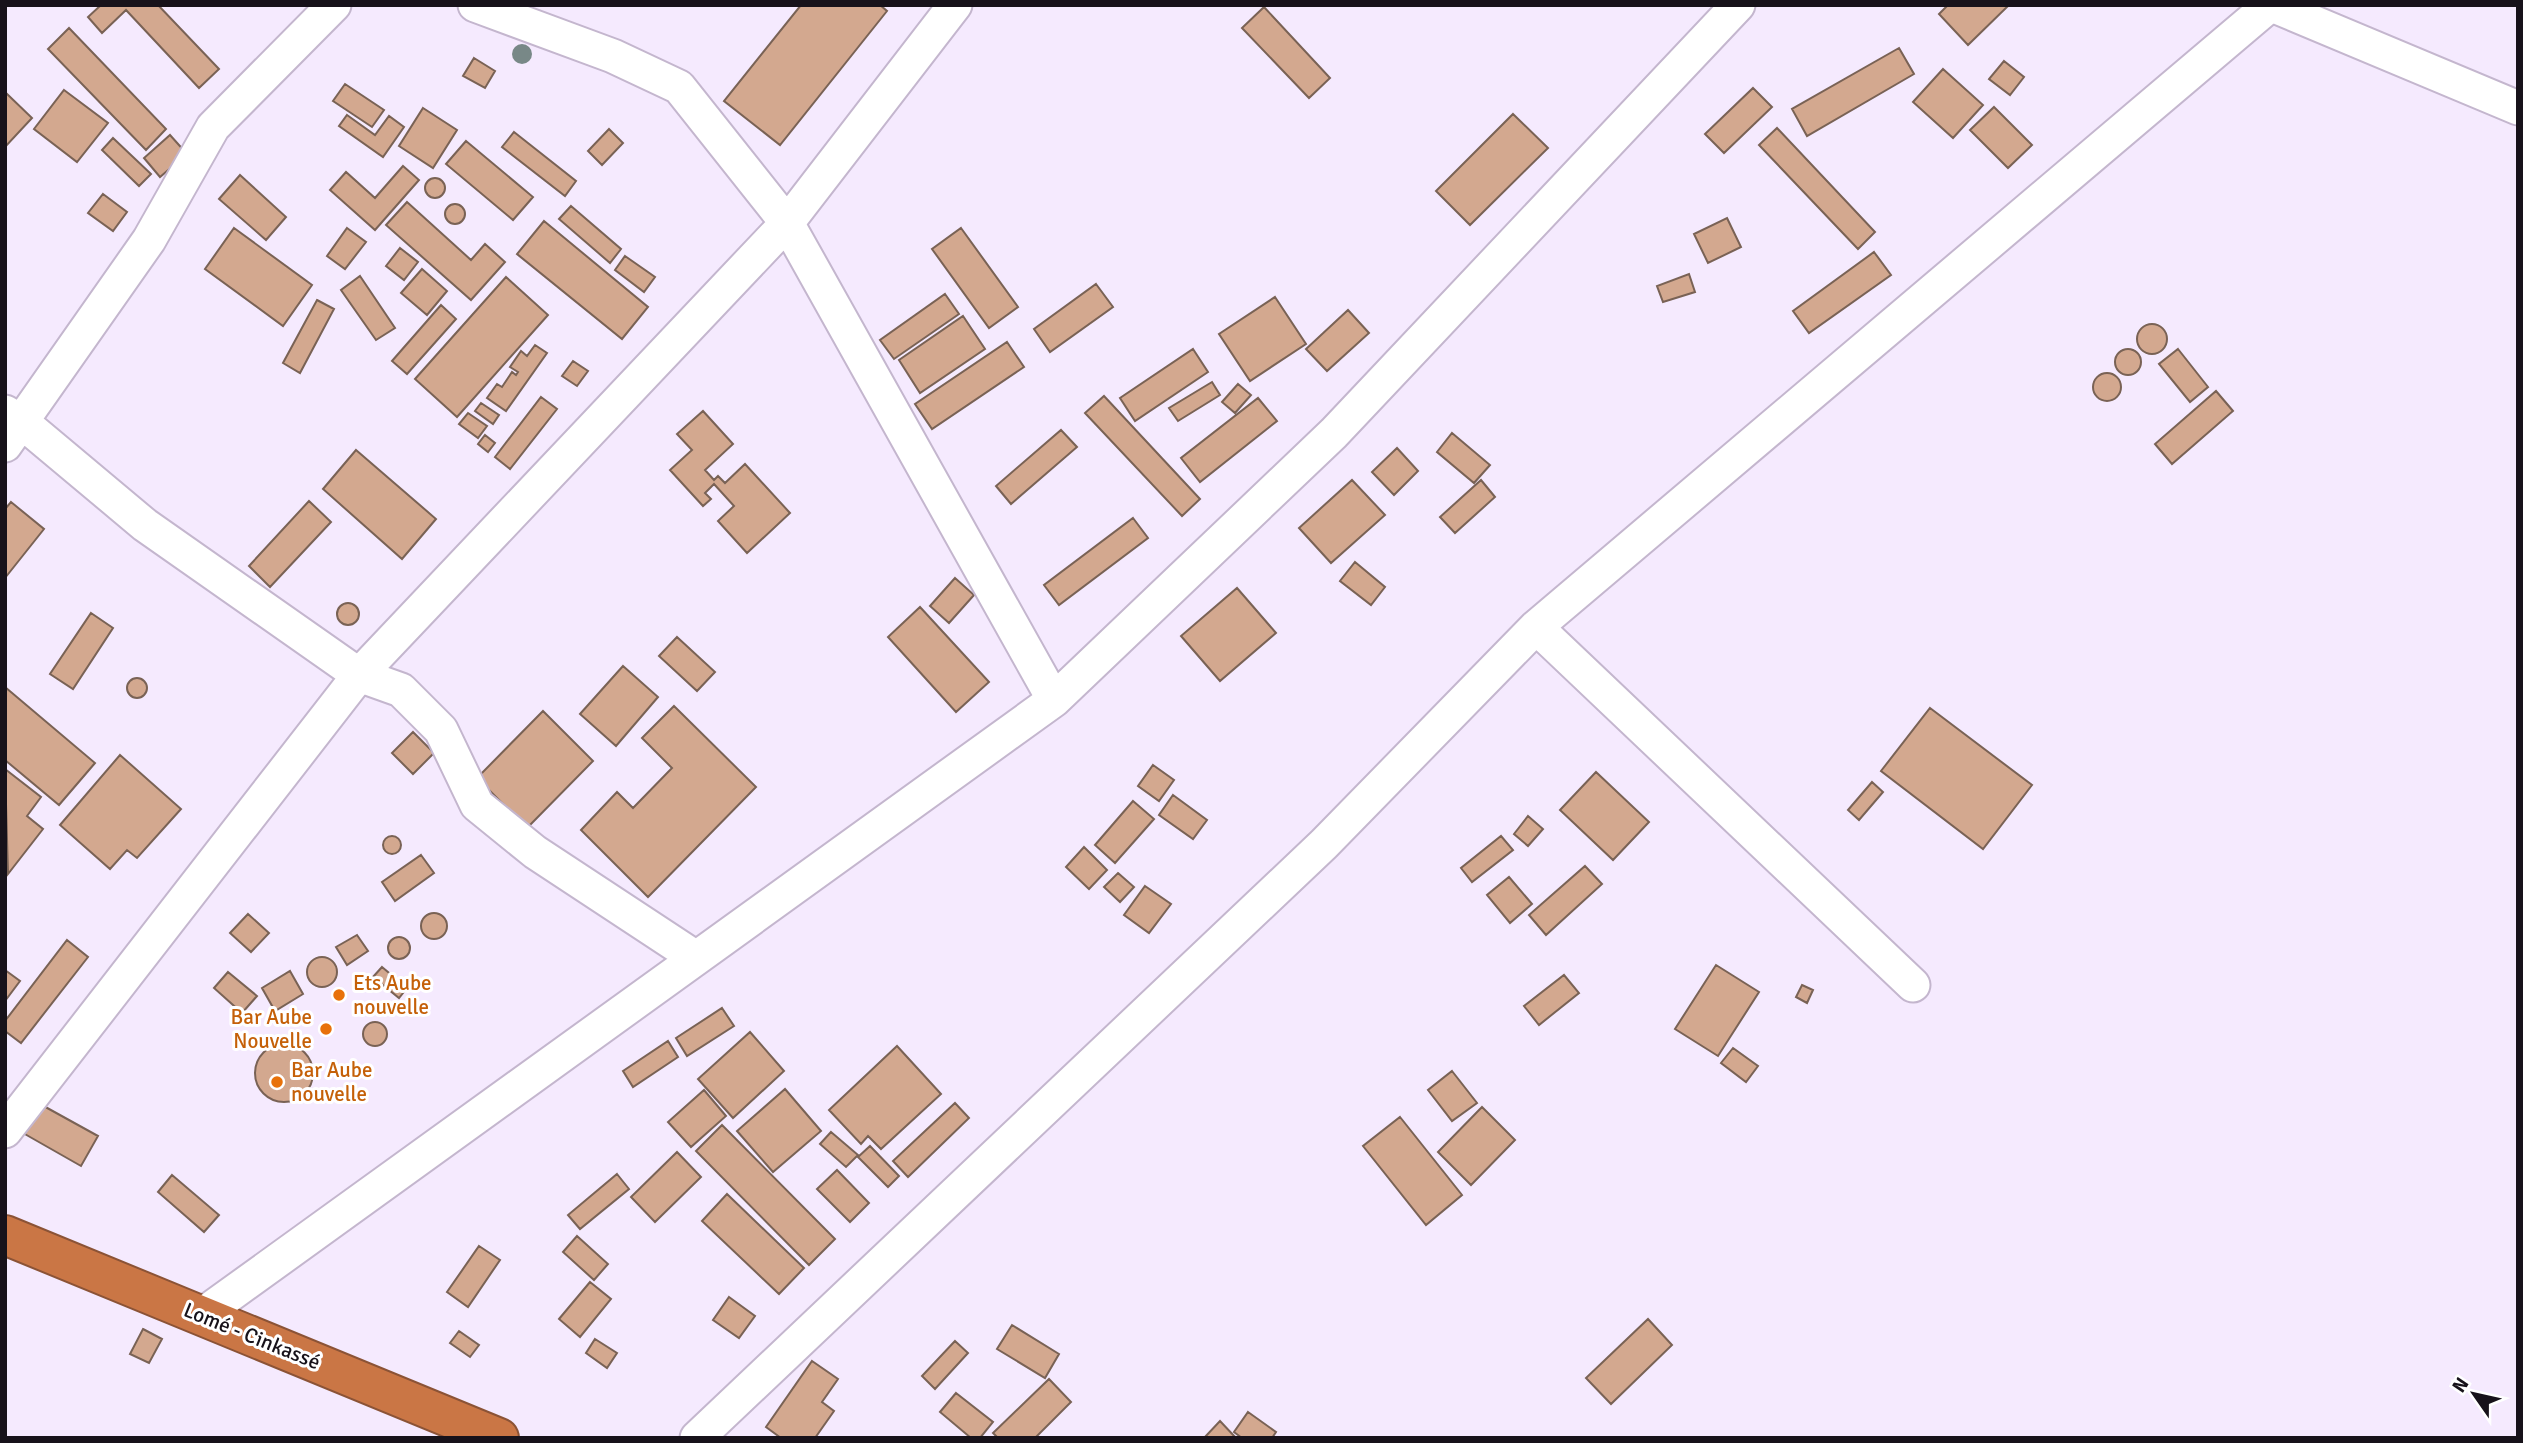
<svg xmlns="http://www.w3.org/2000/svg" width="2523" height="1443" viewBox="0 0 2523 1443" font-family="Signika,sans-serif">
<rect width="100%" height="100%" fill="#f5eafe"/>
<!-- building -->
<path fill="#d3a88f" stroke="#796255" stroke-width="2" d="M 101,5 L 158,5 L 219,69 L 199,88 L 126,10 L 102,33 L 88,17 Z
M 801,5 L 880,5 L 887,11 L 780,145 L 724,101 Z
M 1948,5 L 2009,5 L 1968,45 L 1939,14 Z
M 1264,7 L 1330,78 L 1309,98 L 1242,28 Z
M 69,28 L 166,129 L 146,150 L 48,49 Z
M 1899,48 L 1914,74 L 1807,136 L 1792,109 Z
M 474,58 L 495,71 L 485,88 L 463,76 Z
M 2004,61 L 2024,77 L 2010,95 L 1989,79 Z
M 1943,69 L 1983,105 L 1953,138 L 1913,102 Z
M 345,84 L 384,110 L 372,127 L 333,101 Z
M 1753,88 L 1772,107 L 1724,153 L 1705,134 Z
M 64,90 L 108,123 L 77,162 L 34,129 Z
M 5,92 L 32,118 L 5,147 Z
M 1994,107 L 2032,145 L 2008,168 L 1970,130 Z
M 423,108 L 457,130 L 433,168 L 399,146 Z
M 1513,114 L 1548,148 L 1470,225 L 1436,191 Z
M 347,115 L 375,135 L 389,116 L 404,127 L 383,157 L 339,126 Z
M 1777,128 L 1875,232 L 1858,249 L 1759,145 Z
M 609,129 L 623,143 L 602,165 L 588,151 Z
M 514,132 L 576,181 L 565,196 L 502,147 Z
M 170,135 L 187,154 L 160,177 L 144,158 Z
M 113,138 L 151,174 L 139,186 L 102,150 Z
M 466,141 L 533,197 L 513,220 L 446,164 Z
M 403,166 L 419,180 L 375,230 L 330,190 L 346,172 L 375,198 Z
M 240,175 L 286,217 L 266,240 L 219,199 Z
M425 188a10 10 0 1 1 20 0a10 10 0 1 1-20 0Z
M 103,194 L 127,212 L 113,231 L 88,213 Z
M 407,202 L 471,260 L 485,244 L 505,262 L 471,300 L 386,225 Z
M445 214a10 10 0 1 1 20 0a10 10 0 1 1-20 0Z
M 571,206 L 621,249 L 610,263 L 559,219 Z
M 1727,218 L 1741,247 L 1708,263 L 1694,234 Z
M 544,221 L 648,307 L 622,339 L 517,254 Z
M 234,228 L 312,285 L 283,326 L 205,269 Z
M 347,228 L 366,242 L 345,269 L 327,256 Z
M 961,228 L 1018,307 L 989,328 L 932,249 Z
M 400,248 L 418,262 L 404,280 L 386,266 Z
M 1874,252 L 1891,275 L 1809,333 L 1793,311 Z
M 625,256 L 655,277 L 644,292 L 615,270 Z
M 422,269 L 447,291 L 427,315 L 401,293 Z
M 1689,274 L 1695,292 L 1663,302 L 1657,286 Z
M 360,276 L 395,328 L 376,340 L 341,290 Z
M 506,277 L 548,315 L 457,417 L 415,379 Z
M 1096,284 L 1113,307 L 1050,352 L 1034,329 Z
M 945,294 L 959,314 L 894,359 L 880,340 Z
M 1275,297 L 1306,344 L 1250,381 L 1219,334 Z
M 317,300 L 334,309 L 300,373 L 283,363 Z
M 441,305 L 456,319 L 407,374 L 392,361 Z
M 1348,310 L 1369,333 L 1327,371 L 1306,349 Z
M 963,316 L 985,349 L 920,393 L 899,360 Z
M2137 339a15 15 0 1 1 30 0a15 15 0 1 1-30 0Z
M 1007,342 L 1024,367 L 932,429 L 915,404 Z
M 535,345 L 547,353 L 506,411 L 487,398 L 497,384 L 502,387 L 512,372 L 516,375 L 518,372 L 510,367 L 521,351 L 527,356 Z
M2115 362a13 13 0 1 1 26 0a13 13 0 1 1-26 0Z
M 1193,349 L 1208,372 L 1135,421 L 1120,398 Z
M 2178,349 L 2208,387 L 2190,402 L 2159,364 Z
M 573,361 L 588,371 L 577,386 L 562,376 Z
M2093 387a14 14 0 1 1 28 0a14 14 0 1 1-28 0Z
M 1212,382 L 1220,395 L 1178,421 L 1169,408 Z
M 1238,384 L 1251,395 L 1235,413 L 1222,402 Z
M 2216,391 L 2233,411 L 2172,464 L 2155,444 Z
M 1104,396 L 1200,499 L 1182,516 L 1085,413 Z
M 541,397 L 557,409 L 510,469 L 495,457 Z
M 1258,398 L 1277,421 L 1200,482 L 1181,458 Z
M 481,403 L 499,415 L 493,424 L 475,411 Z
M 703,411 L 733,444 L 705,470 L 714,480 L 718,476 L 725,483 L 745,464 L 790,513 L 747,553 L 718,521 L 734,506 L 714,484 L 705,493 L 711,499 L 703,506 L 670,470 L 692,450 L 677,434 Z
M 468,413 L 487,426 L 478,438 L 459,424 Z
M 1061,430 L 1077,447 L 1011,504 L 996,486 Z
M 1452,433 L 1490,465 L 1474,483 L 1437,452 Z
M 485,435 L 495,443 L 488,452 L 478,444 Z
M 1397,448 L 1418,471 L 1394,495 L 1372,472 Z
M 356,450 L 436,519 L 402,559 L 323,489 Z
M 1352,480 L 1385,515 L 1331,563 L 1299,528 Z
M 1481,480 L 1495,497 L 1455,533 L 1440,517 Z
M 309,501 L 331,522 L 270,587 L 249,566 Z
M 11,502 L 44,529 L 5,578 L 5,509 Z
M 1133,518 L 1148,538 L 1059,605 L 1044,585 Z
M 1355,562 L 1385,587 L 1371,605 L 1340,581 Z
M 955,578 L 974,595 L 949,623 L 930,606 Z
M 1237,588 L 1276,633 L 1220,681 L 1181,636 Z
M337 614a11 11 0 1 1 22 0a11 11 0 1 1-22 0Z
M 920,607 L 989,682 L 956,712 L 888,637 Z
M 91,613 L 113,628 L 73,689 L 50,674 Z
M 677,637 L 715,672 L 697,691 L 659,656 Z
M 623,666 L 658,697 L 616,746 L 580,714 Z
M127 688a10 10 0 1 1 20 0a10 10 0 1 1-20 0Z
M 5,687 L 95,763 L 59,805 L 5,760 Z
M 674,706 L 756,787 L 648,897 L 581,830 L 617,792 L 633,808 L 672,768 L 642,738 Z
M 1930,708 L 2032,785 L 1983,849 L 1881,771 Z
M 543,711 L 593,761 L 527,828 L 477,778 Z
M 413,732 L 434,753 L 413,774 L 392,753 Z
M 120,755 L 181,809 L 137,858 L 127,850 L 110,869 L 60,825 Z
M 1153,765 L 1174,780 L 1159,801 L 1138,786 Z
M 5,769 L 41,797 L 27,816 L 43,829 L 8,874 Z
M 1596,772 L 1649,822 L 1613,860 L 1560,810 Z
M 1872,782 L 1883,792 L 1859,820 L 1848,810 Z
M 1173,795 L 1207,820 L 1193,839 L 1159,815 Z
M 1133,801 L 1154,819 L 1115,863 L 1095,845 Z
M 1528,816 L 1543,829 L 1528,846 L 1514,834 Z
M383 845a9 9 0 1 1 18 0a9 9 0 1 1-18 0Z
M 1501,836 L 1513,850 L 1472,882 L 1461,868 Z
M 1084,847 L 1107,870 L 1089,889 L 1066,867 Z
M 421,855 L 434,873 L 395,901 L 382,882 Z
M 1585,866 L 1602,884 L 1546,935 L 1529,915 Z
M 1118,873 L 1134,887 L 1120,902 L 1104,887 Z
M 1509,877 L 1532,904 L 1510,923 L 1487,895 Z
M 1145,886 L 1171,904 L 1149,933 L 1124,915 Z
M421 926a13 13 0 1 1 26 0a13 13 0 1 1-26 0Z
M 248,914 L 269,933 L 251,952 L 230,933 Z
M 357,935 L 368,951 L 347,965 L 336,947 Z
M388 948a11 11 0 1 1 22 0a11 11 0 1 1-22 0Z
M 67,940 L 88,957 L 21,1043 L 5,1031 L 5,1021 Z
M307 972a15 15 0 1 1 30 0a15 15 0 1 1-30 0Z
M 1716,965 L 1759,992 L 1718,1056 L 1675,1029 Z
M 382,967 L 407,988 L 399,998 L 373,977 Z
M 5,970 L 20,981 L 5,1001 Z
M 290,971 L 303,994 L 275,1011 L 262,988 Z
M 228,972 L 257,996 L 242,1013 L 214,988 Z
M 1564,975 L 1579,993 L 1539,1025 L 1524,1006 Z
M 1802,985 L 1813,990 L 1807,1003 L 1796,997 Z
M 722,1008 L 734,1026 L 687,1056 L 676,1038 Z
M363 1034a12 12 0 1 1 24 0a12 12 0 1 1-24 0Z
M 750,1032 L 784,1071 L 733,1118 L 698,1079 Z
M 668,1041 L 678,1057 L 633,1087 L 623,1071 Z
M255 1073a29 29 0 1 1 58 0a29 29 0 1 1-58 0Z
M 897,1046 L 941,1094 L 881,1149 L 868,1136 L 861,1144 L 829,1110 Z
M 1733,1048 L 1758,1066 L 1746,1082 L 1721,1063 Z
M 1452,1071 L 1477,1103 L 1452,1121 L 1428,1090 Z
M 785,1089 L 821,1131 L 773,1172 L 737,1131 Z
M 704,1090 L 726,1116 L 691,1147 L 668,1122 Z
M 955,1103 L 969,1118 L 908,1177 L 893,1161 Z
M 40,1104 L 98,1136 L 81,1166 L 23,1133 Z
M 1482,1107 L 1515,1140 L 1471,1185 L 1438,1152 Z
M 1400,1117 L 1462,1195 L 1426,1225 L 1363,1146 Z
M 722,1125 L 835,1239 L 809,1265 L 696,1151 Z
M 831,1132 L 858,1155 L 846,1167 L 820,1144 Z
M 870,1146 L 899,1176 L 888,1187 L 858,1157 Z
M 677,1152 L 701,1177 L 655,1222 L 631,1197 Z
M 837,1170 L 869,1203 L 850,1222 L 817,1189 Z
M 617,1174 L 629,1189 L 580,1229 L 568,1215 Z
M 172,1175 L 219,1215 L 204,1232 L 158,1192 Z
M 727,1194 L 804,1268 L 779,1294 L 702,1221 Z
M 577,1236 L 608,1264 L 594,1280 L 563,1252 Z
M 479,1246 L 500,1260 L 468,1307 L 447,1292 Z
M 590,1282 L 611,1299 L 580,1337 L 559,1319 Z
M 729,1297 L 755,1316 L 739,1338 L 713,1320 Z
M 1648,1319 L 1672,1345 L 1611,1404 L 1586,1378 Z
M 1012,1325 L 1059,1354 L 1045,1378 L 997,1349 Z
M 143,1329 L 162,1339 L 149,1363 L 130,1354 Z
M 459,1331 L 479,1345 L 470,1357 L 450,1343 Z
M 595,1339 L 617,1353 L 607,1368 L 586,1353 Z
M 955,1341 L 968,1353 L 935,1389 L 922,1376 Z
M 812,1361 L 838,1379 L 822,1402 L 834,1411 L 815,1438 L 781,1438 L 766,1427 Z
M 1049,1379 L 1071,1402 L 1035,1438 L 998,1438 L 993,1433 Z
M 956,1393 L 993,1422 L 980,1438 L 971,1438 L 940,1412 Z
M 1248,1412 L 1276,1432 L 1272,1438 L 1242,1438 L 1234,1432 Z
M 1220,1421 L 1236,1438 L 1204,1438 Z"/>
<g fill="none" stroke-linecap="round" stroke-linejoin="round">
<defs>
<path id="street" d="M 475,5 L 613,56 L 679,87 L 787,223 L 1054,700
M 2272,5 L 2518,108
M 5,412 L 22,422 L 145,525 L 359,675 L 401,690 L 441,730 L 477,805 L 535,852 L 696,958
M 5,445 L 149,240 L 213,127 L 334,5
M 1536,627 L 1913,985
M 5,1131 L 359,675 L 787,223 L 955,5
M 202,1315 L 1054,700 L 1334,433 L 1738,5
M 697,1438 L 1324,844 L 1536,627 L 2270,5"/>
<path id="highway" d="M 5,1235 L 499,1438"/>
</defs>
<!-- street casing -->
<use href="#street" stroke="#c4b6ce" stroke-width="37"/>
<!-- highway casing -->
<use href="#highway" stroke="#8b5336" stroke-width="42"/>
<!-- street -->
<use href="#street" stroke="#fff" stroke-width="33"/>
<!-- highway -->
<use href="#highway" stroke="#ca7645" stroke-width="38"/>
</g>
<!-- trees -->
<circle fill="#788887" cx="522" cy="54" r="10"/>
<!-- markers -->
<g fill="#e8710a" stroke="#fff" stroke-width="2.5">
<circle cx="339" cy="995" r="7"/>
<circle cx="326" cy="1029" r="7"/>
<circle cx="277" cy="1082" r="7"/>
</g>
<g text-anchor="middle" stroke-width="6" stroke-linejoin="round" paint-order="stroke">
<!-- food labels -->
<g font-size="21" fill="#c56008" stroke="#fff" text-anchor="start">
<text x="353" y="990">Ets Aube<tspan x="353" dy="24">nouvelle</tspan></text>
<text x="312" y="1024" text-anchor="end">Bar Aube<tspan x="312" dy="24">Nouvelle</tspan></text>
<text x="291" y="1077">Bar Aube<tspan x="291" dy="24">nouvelle</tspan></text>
</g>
<!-- street labels -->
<g font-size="21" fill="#17121a" stroke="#fff">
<text transform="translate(252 1336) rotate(22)" y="7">Lomé - Cinkassé</text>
</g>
</g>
<!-- border -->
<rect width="2523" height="1443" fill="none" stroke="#17121a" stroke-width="14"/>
<!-- north arrow -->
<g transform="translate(2474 1394) rotate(304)" stroke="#ffffff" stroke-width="5" paint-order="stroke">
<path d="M0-5L12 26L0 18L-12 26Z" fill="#17121a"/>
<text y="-10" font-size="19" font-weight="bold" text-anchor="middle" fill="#17121a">N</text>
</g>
</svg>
